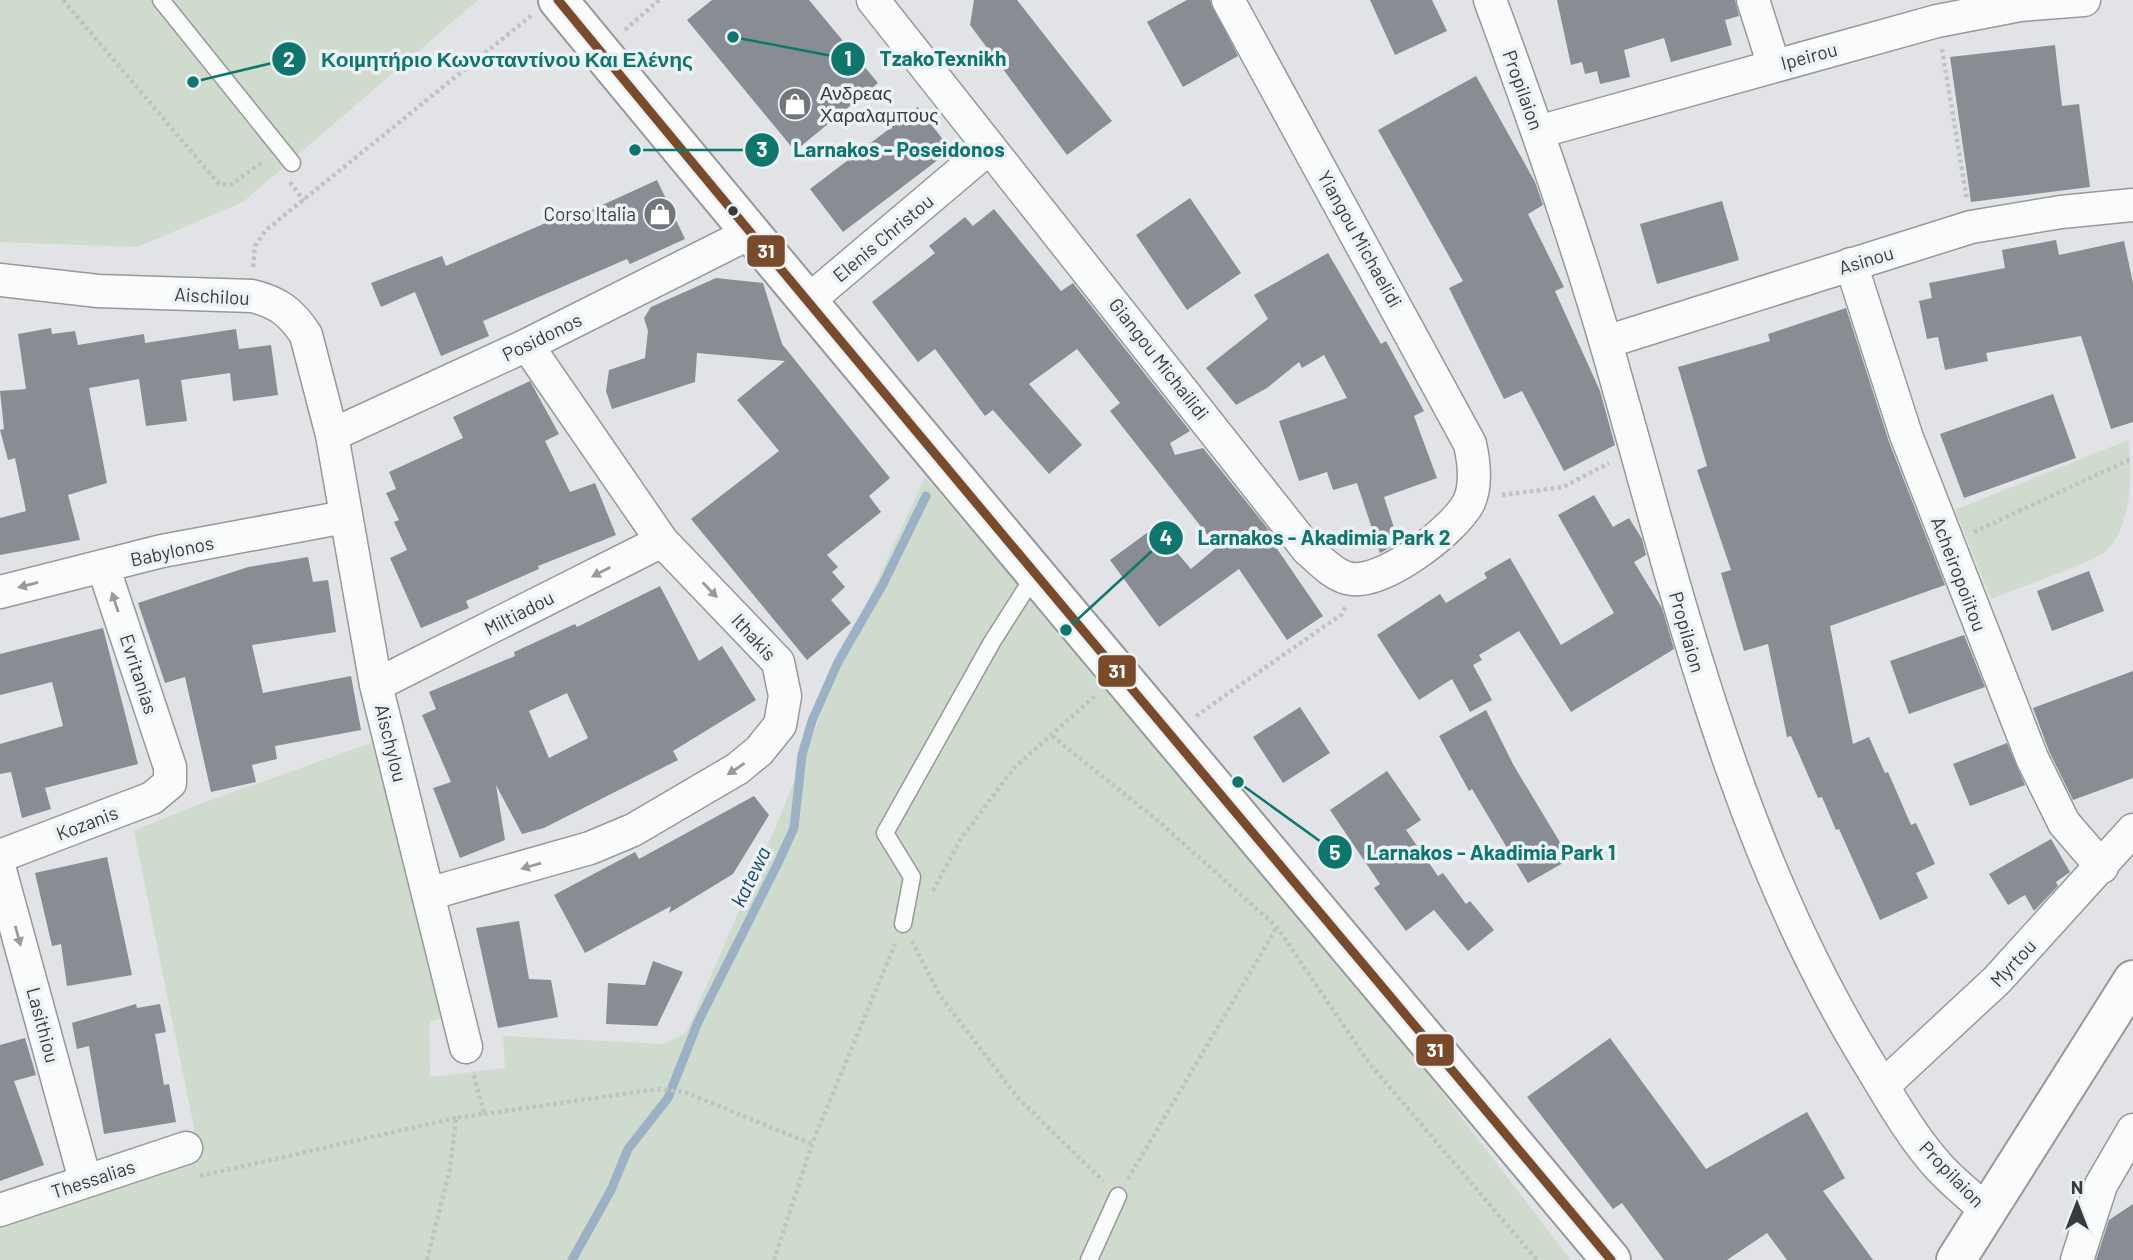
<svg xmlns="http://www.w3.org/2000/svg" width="2133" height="1260" viewBox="0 0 2133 1260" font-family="Barlow,sans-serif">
<rect width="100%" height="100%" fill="#e1e3e6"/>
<!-- green -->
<path fill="#cfdbcc" d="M 0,0 L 478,0 L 243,202 L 137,247 L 0,242 Z
M 2128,440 C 2133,474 2132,525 2106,551 C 2096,561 2010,591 1991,599 L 1955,510 Z
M 925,477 L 1154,741 L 1363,990 L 1571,1260 L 0,1260 L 0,1222 L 199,1152 L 134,831 L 186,809 L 388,737 L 453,1016 L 429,1021 L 430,1077 L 505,1068 L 503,1036 L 664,1044 L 686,1033 L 782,812 L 852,636 Z"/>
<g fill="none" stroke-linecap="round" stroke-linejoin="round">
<!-- stream -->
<path stroke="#9cb1c6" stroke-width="9" d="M 572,1260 L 611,1190 L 628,1149 L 668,1098 L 698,1022 L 778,863 L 794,828 L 802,755 L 812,721 L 838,662 L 883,584 L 926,496"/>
</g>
<!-- building -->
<path fill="#878d93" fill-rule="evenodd" d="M 712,0 L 809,0 L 878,83 L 795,151 L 687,20 Z
M 974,0 L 1017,0 L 1112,121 L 1067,155 L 970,25 Z
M 1187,0 L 1210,0 L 1238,56 L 1183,87 L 1147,22 Z
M 1370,0 L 1432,0 L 1447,31 L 1395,55 Z
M 1557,0 L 1735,0 L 1739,16 L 1725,20 L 1732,45 L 1671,62 L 1664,38 L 1624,50 L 1630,77 L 1600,84 L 1597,71 L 1585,74 L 1582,62 L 1571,65 Z
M 2055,45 L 2062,106 L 2079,104 L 2090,187 L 1971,202 L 1950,57 Z
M 1476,76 L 1535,182 L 1543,205 L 1528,214 L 1564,287 L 1555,291 L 1600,391 L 1615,445 L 1564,471 L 1522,391 L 1504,399 L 1449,288 L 1463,281 L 1378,130 Z
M 918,107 L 951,150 L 843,232 L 810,189 Z
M 657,180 L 685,239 L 630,264 L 627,259 L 483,321 L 489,336 L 441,356 L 415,292 L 381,307 L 371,283 L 442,256 L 446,266 L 571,212 L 574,218 Z
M 1190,198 L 1241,273 L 1187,310 L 1136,235 Z
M 1722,201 L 1739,260 L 1657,284 L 1640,224 Z
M 994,209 L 1061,291 L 1073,283 L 1190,431 L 1170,443 L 1175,455 L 1203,448 L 1273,535 L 1269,537 L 1323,616 L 1287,640 L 1239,569 L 1159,627 L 1110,560 L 1155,527 L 1191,569 L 1217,547 L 1110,411 L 1120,403 L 1077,349 L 1029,384 L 1082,445 L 1049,474 L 993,410 L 985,416 L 935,349 L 918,362 L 872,302 L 935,253 L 929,246 L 965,217 L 973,226 Z
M 2056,240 L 2059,255 L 2124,241 L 2133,283 L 2133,422 L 2111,429 L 2081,336 L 1986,353 L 1988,361 L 1945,370 L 1938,337 L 1927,339 L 1919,301 L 1932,298 L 1929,283 L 2005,268 L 2002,250 Z
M 1328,253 L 1381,344 L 1386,341 L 1424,411 L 1414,416 L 1437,478 L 1384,497 L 1399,543 L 1380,553 L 1357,483 L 1333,490 L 1327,472 L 1299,481 L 1279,421 L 1347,398 L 1324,355 L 1302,368 L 1299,362 L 1267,388 L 1236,405 L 1206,368 L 1268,319 L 1254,295 Z
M 716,278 L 763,283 L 782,344 L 890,478 L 869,496 L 881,512 L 827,555 L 838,567 L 832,572 L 845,587 L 831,600 L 851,623 L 807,660 L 691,519 L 779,451 L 737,400 L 785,361 L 697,353 L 695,382 L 612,409 L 606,391 L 609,370 L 645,358 L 648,331 L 644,318 L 651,307 Z
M 1846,308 L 1889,442 L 1945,585 L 1830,626 L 1853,744 L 1869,737 L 1885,773 L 1888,772 L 1911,825 L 1916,823 L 1935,864 L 1916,873 L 1928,898 L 1880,920 L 1839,829 L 1836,830 L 1822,797 L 1818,798 L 1791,736 L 1787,737 L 1768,644 L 1744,651 L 1721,573 L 1731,570 L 1697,470 L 1707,466 L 1678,367 L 1770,341 L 1768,334 Z
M 51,328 L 52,334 L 75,331 L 78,345 L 144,334 L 145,343 L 236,329 L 239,349 L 271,345 L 278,395 L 233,401 L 230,373 L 181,380 L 187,421 L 146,426 L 139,379 L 89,388 L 107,483 L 68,495 L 80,540 L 0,555 L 0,518 L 26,511 L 15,458 L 8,460 L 0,430 L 4,429 L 0,391 L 26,389 L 18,334 Z
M 530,381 L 559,434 L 545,441 L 570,492 L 595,483 L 616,535 L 538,566 L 539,569 L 466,601 L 469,608 L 421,628 L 390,558 L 407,550 L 394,522 L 399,520 L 386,493 L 396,489 L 389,472 L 463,438 L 453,417 Z
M 2053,394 L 2076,458 L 1964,498 L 1940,434 Z
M 1594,495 L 1613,527 L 1629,518 L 1642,539 L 1646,555 L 1634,562 L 1662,608 L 1674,649 L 1571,712 L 1519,631 L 1479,655 L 1482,660 L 1473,665 L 1492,700 L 1470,712 L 1452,679 L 1419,700 L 1377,635 L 1440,594 L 1446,603 L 1487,578 L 1484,573 L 1510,558 L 1561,645 L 1614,613 L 1558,515 Z
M 308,557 L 313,582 L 328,580 L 336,632 L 252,645 L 263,693 L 351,676 L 361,730 L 275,746 L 277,759 L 252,765 L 256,782 L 211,792 L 185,677 L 165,683 L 138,603 L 248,567 Z
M 2089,571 L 2104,611 L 2052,631 L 2037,591 Z
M 660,586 L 699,661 L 722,646 L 756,700 L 673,751 L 678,760 L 544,828 L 522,834 L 496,785 L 505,840 L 460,858 L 433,788 L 451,782 L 422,715 L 436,709 L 429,692 L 515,656 L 514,652 L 575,624 L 577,627 ZM 567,693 L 588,738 L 549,758 L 529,711 Z
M 103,628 L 138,764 L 45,788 L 51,809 L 22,818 L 11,772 L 0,774 L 0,744 L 63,726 L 52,682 L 0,695 L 0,654 Z
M 1964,635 L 1985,687 L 1909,714 L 1890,661 Z
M 2133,671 L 2133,778 L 2073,800 L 2049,751 L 2033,708 Z
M 1300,707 L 1330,753 L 1283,783 L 1253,737 Z
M 1486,710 L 1514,766 L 1570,859 L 1528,883 L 1472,789 L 1469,791 L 1439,736 Z
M 2007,743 L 2025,785 L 1970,806 L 1953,764 Z
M 1387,771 L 1421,820 L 1406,830 L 1438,876 L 1443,873 L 1466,904 L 1470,901 L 1494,930 L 1468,951 L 1434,910 L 1406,931 L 1374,888 L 1380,884 L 1330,810 Z
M 754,796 L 769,815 L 733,874 L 669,913 L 671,906 L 585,953 L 554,895 L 635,852 L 639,859 Z
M 2051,839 L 2070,872 L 2056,882 L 2058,886 L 2034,911 L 2025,895 L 2008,905 L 1989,874 Z
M 107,857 L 132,975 L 67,986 L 61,944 L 52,946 L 35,873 Z
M 519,921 L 529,979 L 551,980 L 558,1017 L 498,1028 L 476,928 Z
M 653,961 L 683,972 L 657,1026 L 606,1024 L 608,983 L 645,985 Z
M 136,1004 L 137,1008 L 160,1004 L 166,1032 L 155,1034 L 164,1085 L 169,1084 L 176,1122 L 104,1134 L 89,1046 L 77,1049 L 72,1023 Z
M 25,1038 L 36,1075 L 14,1081 L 44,1165 L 0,1181 L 0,1045 Z
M 1610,1038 L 1706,1169 L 1807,1112 L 1845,1178 L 1823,1191 L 1873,1260 L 1787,1260 L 1767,1233 L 1727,1260 L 1664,1260 L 1622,1203 L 1613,1209 L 1527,1097 Z
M 2133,1204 L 2133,1260 L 2096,1260 L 2109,1220 Z"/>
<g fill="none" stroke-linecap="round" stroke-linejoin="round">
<defs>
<path id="lane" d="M 161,0 L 292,163
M 903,924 L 912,877 L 885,833 L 992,642 L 1036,573
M 1089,1260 L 1118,1196"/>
<path id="street" d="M 873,0 L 1308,550 C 1320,560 1332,574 1347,578 C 1380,588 1455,530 1469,502 C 1477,484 1474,462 1470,444 L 1228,0
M 1490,0 C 1532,114 1573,230 1607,347 C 1676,586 1732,836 1862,1052 C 1886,1091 1909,1134 1940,1168 C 1955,1184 1973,1198 1989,1213
M 1753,0 L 1774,66
M 1538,132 L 1937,21 L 2020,5 L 2084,0
M 1851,264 L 1906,435 L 2032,758 L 2064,823 L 2102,867
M 0,280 L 98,291 L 252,296 C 278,302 292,313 306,335 L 332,435 L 376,685 L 466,1047
M 808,301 L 989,148
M 1606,342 L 1971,227 L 2061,212 L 2133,205
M 332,435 L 527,345 L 750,233
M 0,592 L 162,551 L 345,517
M 376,685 L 662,541
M 0,856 L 152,798 L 170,783 L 170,767 L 103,566
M 0,870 L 85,1180
M 428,894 L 590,848 L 633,830 L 737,769 L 759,751 L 780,725 L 785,696 L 778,662 L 662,541 L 527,345
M 1883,1086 L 1997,980 L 2133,830
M 0,1210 L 186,1148
M 2077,1260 L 2101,1185 L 2133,1130"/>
<path id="secondary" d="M 1956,1260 L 2133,980"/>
<path id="primary" d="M 558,0 C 906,423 1260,840 1611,1260"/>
</defs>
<!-- lane casing -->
<use href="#lane" stroke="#97989a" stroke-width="19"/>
<!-- street casing -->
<use href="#street" stroke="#97989a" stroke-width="35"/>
<!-- secondary casing -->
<use href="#secondary" stroke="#97989a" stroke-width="42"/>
<!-- primary casing -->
<use href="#primary" stroke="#97989a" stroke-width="42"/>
<!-- path -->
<path stroke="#c1c2c3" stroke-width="4.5" stroke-dasharray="3.5 3.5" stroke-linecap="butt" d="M 63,0 L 219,184 L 230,185 L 263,162
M 625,30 L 659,0
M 1942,49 L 1967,200
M 290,182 L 304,201
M 253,267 L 255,246 L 266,230 L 532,15
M 1502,495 L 1563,487 L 1609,463
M 1974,532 L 2133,458
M 1196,716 L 1342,614 L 1346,606
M 1052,736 L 1157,820 L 1277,927 L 1369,1063 L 1537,1260
M 933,891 L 960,840 L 1014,768 L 1096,695
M 912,941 L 940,996 L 1019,1099 L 1103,1181
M 484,1114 L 657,1089 L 685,1092 L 812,1144
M 200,1176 L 456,1118
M 1128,1179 L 1277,927
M 427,1260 L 450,1169 L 456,1118 L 484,1114 L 473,1072
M 774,1260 L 812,1144 L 895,944"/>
<!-- lane -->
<use href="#lane" stroke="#fafbfb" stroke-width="16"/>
<!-- street -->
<use href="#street" stroke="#fafbfb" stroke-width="32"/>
<!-- secondary -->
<use href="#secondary" stroke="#fafbfb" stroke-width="38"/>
<!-- primary -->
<use href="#primary" stroke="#fafbfb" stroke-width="38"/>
<defs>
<path id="bus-1" d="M 558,0 C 906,423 1260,840 1611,1260"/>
</defs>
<!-- bus-1 casing -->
<use href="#bus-1" stroke="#ecf1f6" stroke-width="14"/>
<!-- bus-1 -->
<use href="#bus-1" stroke="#7a4b2a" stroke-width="9"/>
</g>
<!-- one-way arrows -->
<defs><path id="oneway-solid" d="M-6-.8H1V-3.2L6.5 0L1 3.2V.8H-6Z" transform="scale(1.75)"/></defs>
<g fill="#999a9c">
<use href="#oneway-solid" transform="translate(601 572) rotate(153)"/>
<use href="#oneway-solid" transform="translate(28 585) rotate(166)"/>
<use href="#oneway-solid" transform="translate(710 590) rotate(46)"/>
<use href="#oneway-solid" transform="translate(115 602) rotate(-108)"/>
<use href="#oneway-solid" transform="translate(736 769) rotate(146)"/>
<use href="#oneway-solid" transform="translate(531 866) rotate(164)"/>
<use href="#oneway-solid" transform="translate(18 936) rotate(75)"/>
</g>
<!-- icons -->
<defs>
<symbol id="shop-disc" viewBox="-11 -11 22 22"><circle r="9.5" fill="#737578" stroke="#ecf1f6"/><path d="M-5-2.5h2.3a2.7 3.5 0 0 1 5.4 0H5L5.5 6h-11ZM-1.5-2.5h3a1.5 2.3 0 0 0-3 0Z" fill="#fff"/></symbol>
</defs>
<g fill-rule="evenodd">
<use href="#shop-disc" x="776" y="85" width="38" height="38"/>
<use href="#shop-disc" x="641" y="195" width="38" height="38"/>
</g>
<!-- markers -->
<circle fill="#383a3c" stroke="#ecf1f6" stroke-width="2.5" cx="733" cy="211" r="6"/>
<g text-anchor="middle" stroke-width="7" stroke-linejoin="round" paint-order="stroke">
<!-- street labels -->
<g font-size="19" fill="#383a3c" stroke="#ecf1f6">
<text transform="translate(1809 56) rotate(-15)" y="7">Ipeirou</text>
<text transform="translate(1523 90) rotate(70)" y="7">Propilaion</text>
<text transform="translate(883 238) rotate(-40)" y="7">Elenis Christou</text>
<text transform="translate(1360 239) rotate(61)" y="7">Yiangou Michaelidi</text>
<text transform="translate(1866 260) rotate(-17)" y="7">Asinou</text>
<text transform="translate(212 296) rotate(3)" y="7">Aischilou</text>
<text transform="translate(542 337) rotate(-26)" y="7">Posidonos</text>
<text transform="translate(1159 359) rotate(52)" y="7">Giangou Michailidi</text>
<text transform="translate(172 551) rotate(-12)" y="7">Babylonos</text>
<text transform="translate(1959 574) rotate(69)" y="7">Acheiropoiitou</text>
<text transform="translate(519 613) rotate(-27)" y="7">Miltiadou</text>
<text transform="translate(1687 632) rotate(74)" y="7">Propilaion</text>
<text transform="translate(754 637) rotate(48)" y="7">Ithakis</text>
<text transform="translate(139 674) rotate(72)" y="7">Evritanias</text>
<text transform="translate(391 743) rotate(76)" y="7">Aischylou</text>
<text transform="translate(87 823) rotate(-21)" y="7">Kozanis</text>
<text transform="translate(2013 963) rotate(-47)" y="7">Myrtou</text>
<text transform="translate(43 1025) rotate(75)" y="7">Lasithiou</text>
<text transform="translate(1952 1174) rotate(46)" y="7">Propilaion</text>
<text transform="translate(93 1179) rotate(-18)" y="7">Thessalias</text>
</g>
<!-- poi labels -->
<g font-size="19" fill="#383a3c" stroke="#ecf1f6" text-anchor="start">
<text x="820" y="100">Ανδρεας<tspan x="820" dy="22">Χαραλαμπους</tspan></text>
<text x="636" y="221" text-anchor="end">Corso Italia</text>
</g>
<!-- water labels -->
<g font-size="21" font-style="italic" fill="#17466d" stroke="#ecf1f6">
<text transform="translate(751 877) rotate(-64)" y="7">katewa</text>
</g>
</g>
<!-- callouts -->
<path fill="none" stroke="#0f766e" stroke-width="2.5" d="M733 37L848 59M193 82L289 59M635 150L762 150M1066 630L1166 538M1238 782L1335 852"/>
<g fill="#0f766e" stroke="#ecf1f6" stroke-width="2.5">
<circle cx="733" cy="37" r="7"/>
<circle cx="193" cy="82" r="7"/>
<circle cx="635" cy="150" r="7"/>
<circle cx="1066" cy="630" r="7"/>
<circle cx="1238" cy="782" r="7"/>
<circle cx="848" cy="59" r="18"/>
<circle cx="289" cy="59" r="18"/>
<circle cx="762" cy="150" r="18"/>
<circle cx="1166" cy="538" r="18"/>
<circle cx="1335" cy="852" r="18"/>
</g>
<g font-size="21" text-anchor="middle" font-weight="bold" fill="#fff">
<text x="848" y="66">1</text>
<text x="289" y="67">2</text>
<text x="762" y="157">3</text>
<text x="1166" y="545">4</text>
<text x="1335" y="860">5</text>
</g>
<g font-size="21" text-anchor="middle" font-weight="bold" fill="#0f766e" stroke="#ecf1f6" stroke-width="7" stroke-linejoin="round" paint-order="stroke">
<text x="943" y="66">TzakoTexnikh</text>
<text x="507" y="67">Κοιμητήριο Κωνσταντίνου Και Ελένης</text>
<text x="899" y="157">Larnakos - Poseidonos</text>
<text x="1324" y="545">Larnakos - Akadimia Park 2</text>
<text x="1491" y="860">Larnakos - Akadimia Park 1</text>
</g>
<g stroke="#ecf1f6" stroke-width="2.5">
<rect x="746" y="234" width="40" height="34" rx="7" fill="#7a4b2a"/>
<rect x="1097" y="654" width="40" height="34" rx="7" fill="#7a4b2a"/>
<rect x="1415" y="1033" width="40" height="34" rx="7" fill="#7a4b2a"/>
</g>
<g font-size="19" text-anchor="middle" font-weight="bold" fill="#fff">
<text x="766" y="258">31</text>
<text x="1117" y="678">31</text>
<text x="1435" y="1057">31</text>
</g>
<!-- north arrow -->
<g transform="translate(2077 1204)" stroke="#ecf1f6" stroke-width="5" paint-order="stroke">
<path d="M0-5L12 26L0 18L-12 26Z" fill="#383a3c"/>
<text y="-10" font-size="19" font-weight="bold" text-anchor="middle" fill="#383a3c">N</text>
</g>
</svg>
